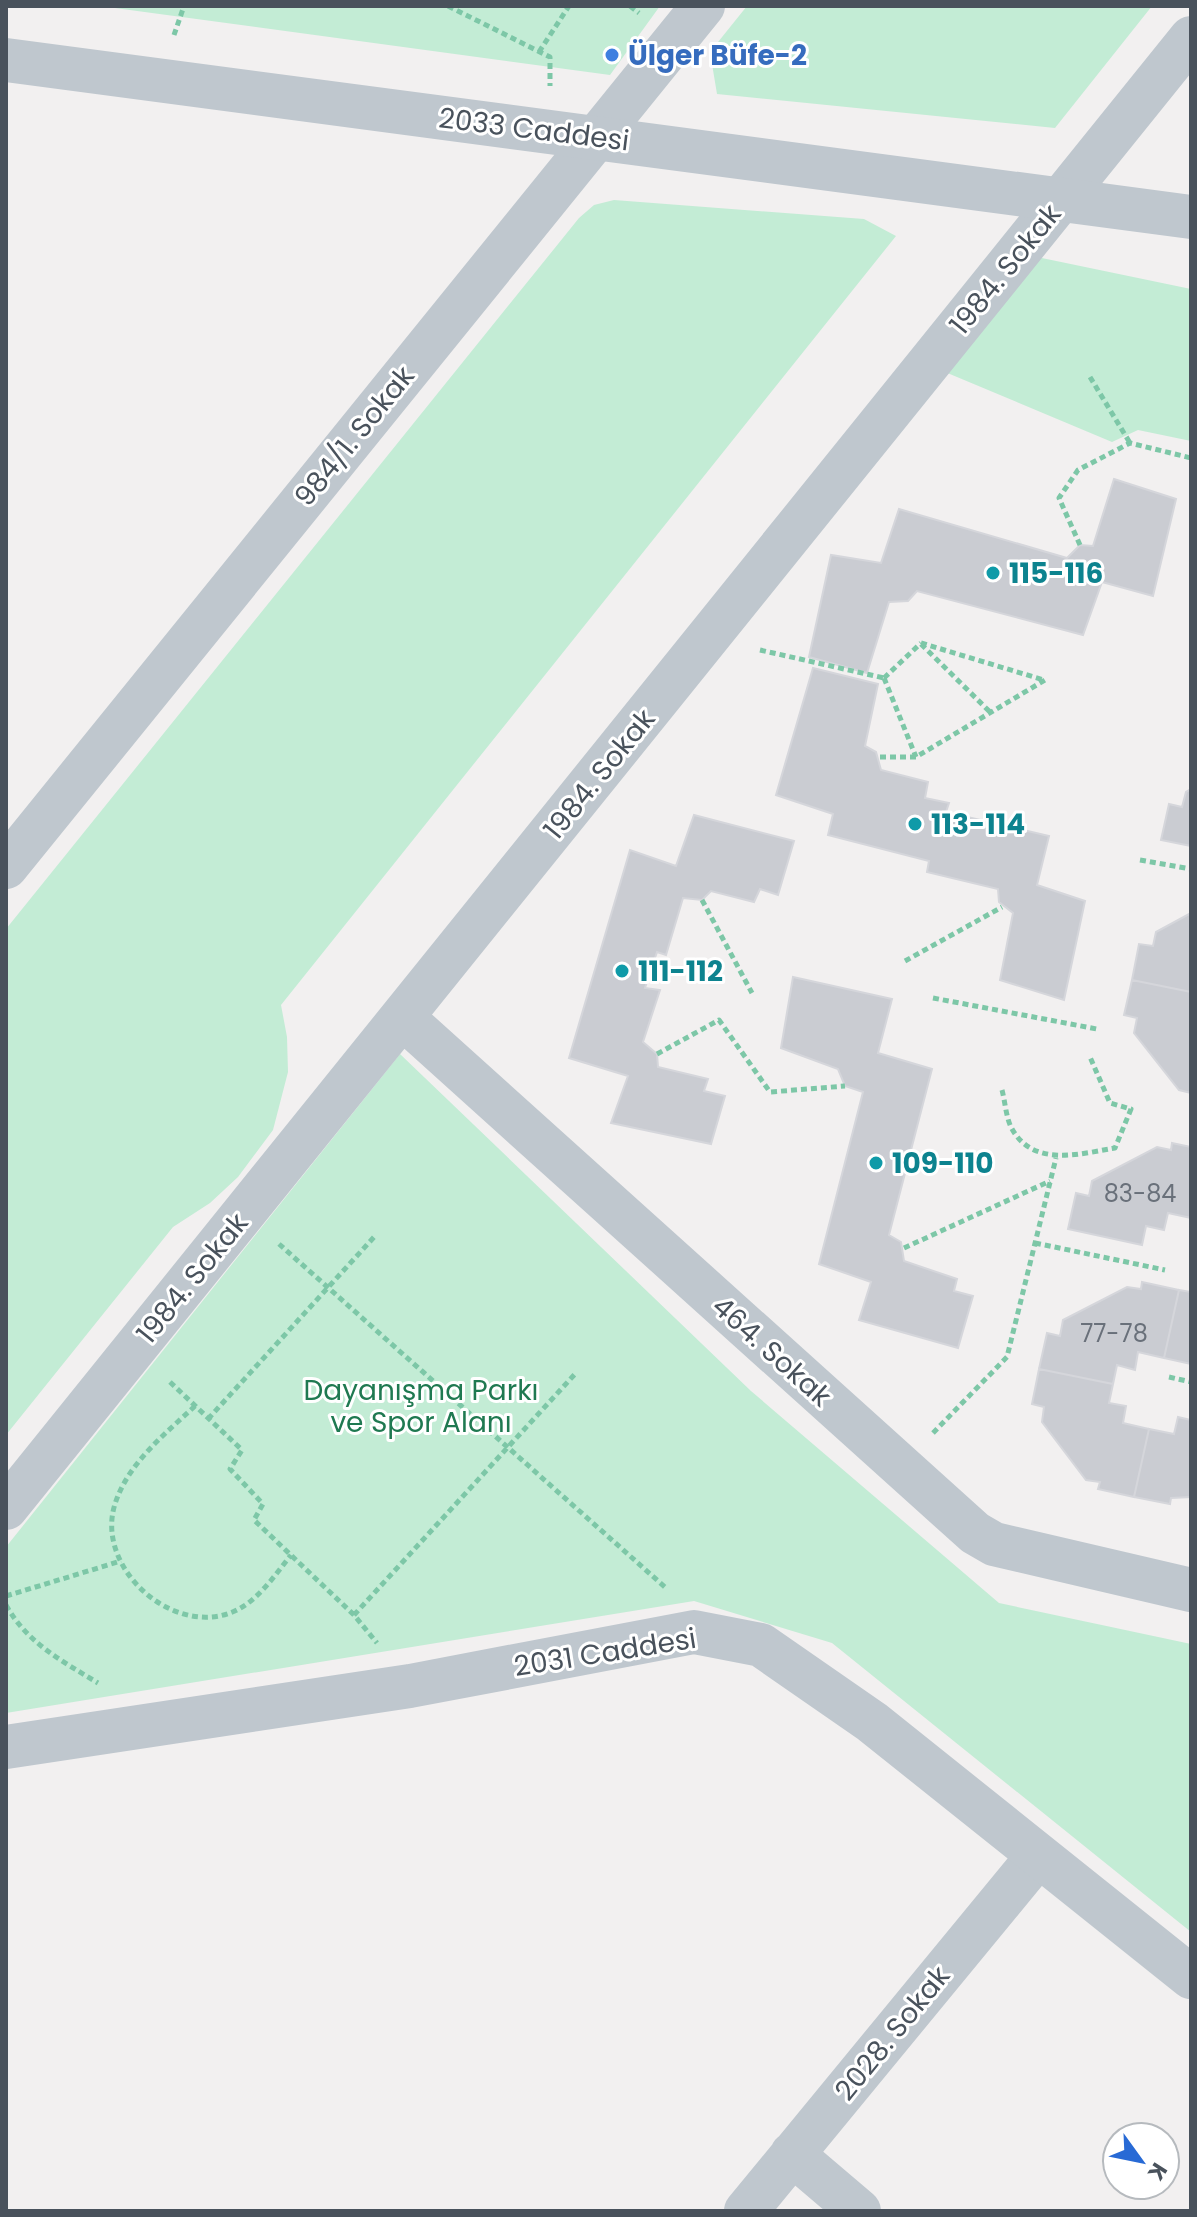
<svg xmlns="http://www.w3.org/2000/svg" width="1197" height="2217" viewBox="0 0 1197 2217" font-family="Poppins,sans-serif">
<rect width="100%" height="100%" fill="#f2f0f0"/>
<!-- green -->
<path fill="#c3ecd5" d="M 100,6 L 660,6 L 610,75 Z
M 747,6 L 1152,6 L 1055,128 L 717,94 L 710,52 Z
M 614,200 L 864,219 L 896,236 L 281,1005 L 287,1037 L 288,1072 L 273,1130 L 238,1177 L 210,1203 L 173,1227 L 6,1435 L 6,929 L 579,218 L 594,205 Z
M 1037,257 L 1191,289 L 1191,441 L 1138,430 L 1112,442 L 945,372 Z
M 400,1054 L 751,1391 L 999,1603 L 1191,1644 L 1191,1932 L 832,1643 L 694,1601 L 6,1713 L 6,1547 Z"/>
<!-- building -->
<path fill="#caccd2" stroke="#d5d6db" stroke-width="2" d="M 1114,479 L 1176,499 L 1153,596 L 1102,582 L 1083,635 L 917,591 L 908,601 L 889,602 L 867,673 L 809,657 L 831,555 L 881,563 L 899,509 L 1067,558 L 1080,545 L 1093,546 Z
M 813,668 L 878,684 L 865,746 L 876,752 L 881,770 L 928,782 L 925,798 L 949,803 L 946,812 L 1049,836 L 1037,885 L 1085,901 L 1064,1000 L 1000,980 L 1013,913 L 999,902 L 998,889 L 927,872 L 929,861 L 828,835 L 833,814 L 776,795 Z
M 1191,789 L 1191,846 L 1161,840 L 1169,804 L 1182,807 L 1186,792 Z
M 694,815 L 794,841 L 778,895 L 760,889 L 754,902 L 711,891 L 702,900 L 683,898 L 666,955 L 657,952 L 645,988 L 660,990 L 643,1042 L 657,1054 L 658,1067 L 708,1079 L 704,1091 L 725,1096 L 711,1144 L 611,1123 L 628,1076 L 569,1058 L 630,850 L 676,866 Z
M 1191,913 L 1191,992 L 1132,980 L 1139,944 L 1153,946 L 1156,932 Z
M 793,977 L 892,999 L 878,1053 L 932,1069 L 889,1235 L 901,1242 L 904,1261 L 957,1279 L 954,1291 L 973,1296 L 958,1348 L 859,1320 L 871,1282 L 819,1264 L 863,1092 L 845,1086 L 838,1069 L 781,1048 Z
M 1132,980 L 1191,992 L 1191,1093 L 1179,1090 L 1134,1033 L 1137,1018 L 1124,1015 Z
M 1172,1143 L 1191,1147 L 1191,1218 L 1168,1213 L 1164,1230 L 1146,1226 L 1142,1245 L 1068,1229 L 1076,1193 L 1089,1196 L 1092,1181 L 1157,1147 L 1171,1150 Z
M 1142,1282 L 1179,1290 L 1164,1358 L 1138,1352 L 1135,1370 L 1117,1365 L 1113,1384 L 1039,1369 L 1047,1333 L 1060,1336 L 1063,1320 L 1127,1287 L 1141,1289 Z
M 1179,1290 L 1191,1292 L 1191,1364 L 1164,1358 Z
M 1039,1369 L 1113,1384 L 1109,1403 L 1126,1406 L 1123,1423 L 1149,1429 L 1134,1497 L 1098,1489 L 1100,1482 L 1086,1480 L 1042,1422 L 1044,1407 L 1032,1404 Z
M 1178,1417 L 1191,1420 L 1191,1497 L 1171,1498 L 1170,1504 L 1134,1497 L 1149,1429 L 1174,1434 Z"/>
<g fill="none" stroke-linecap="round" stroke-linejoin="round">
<!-- path -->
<path stroke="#7dc7a7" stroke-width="5" stroke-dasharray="6 4" stroke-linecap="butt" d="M 448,6 L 550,57 L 550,86
M 630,6 L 639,13
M 174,35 L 184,6
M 539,52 L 569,6
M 1090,377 L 1130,443
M 1080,545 L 1059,498 L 1078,470 L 1130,443 L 1191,458
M 921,643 L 1044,680
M 921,644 L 990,712
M 760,650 L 884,678
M 884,678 L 916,757
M 884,678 L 921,643
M 880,757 L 916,757 L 1045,680
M 1140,860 L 1191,869
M 702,900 L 752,993
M 905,961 L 1002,907
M 933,998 L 1097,1029
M 657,1054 L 719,1020 L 770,1092 L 845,1086
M 1002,1090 C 1005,1101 1006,1117 1011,1127 C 1032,1168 1079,1154 1115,1148 L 1131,1109 L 1110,1103 L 1090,1057
M 1035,1243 L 1165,1270
M 279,1244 L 666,1588
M 904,1248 L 1050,1181
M 1169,1377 L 1191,1382
M 170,1382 L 242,1450 L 230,1469 L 263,1504 L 254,1520 L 354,1615 L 377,1643
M 195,1406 C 165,1434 128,1463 115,1504 C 95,1566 169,1635 230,1613 C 256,1604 275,1575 291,1555
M 208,1419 L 375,1236
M 933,1433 L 1007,1357 L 1056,1158
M 6,1596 L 121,1561
M 6,1605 C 27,1643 62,1661 98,1683
M 354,1615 L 575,1374"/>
<!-- minor -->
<path stroke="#bfc7ce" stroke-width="44" d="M 6,867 L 703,6
M 403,1018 L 975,1533 L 994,1544 L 1191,1590
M 6,1508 L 1191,38
M 792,2154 L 859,2211
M 746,2211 L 1038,1856"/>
<!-- tertiary -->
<path stroke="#bfc7ce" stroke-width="44" d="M 6,60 L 1191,217
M 6,1747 L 410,1686 L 694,1632 L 761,1645 L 872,1722 L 1191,1977"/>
</g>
<!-- markers -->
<circle fill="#3f7fe0" stroke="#fff" stroke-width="3" cx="612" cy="55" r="8"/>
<g fill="#0f9aa8" stroke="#fff" stroke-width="3">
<circle cx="993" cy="573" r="8"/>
<circle cx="915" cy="824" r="8"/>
<circle cx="622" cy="971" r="8"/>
<circle cx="876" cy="1163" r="8"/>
</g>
<g text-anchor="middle" stroke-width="6" stroke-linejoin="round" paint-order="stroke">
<!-- number labels -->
<g font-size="24" fill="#69707a">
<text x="1140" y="1202">83-84</text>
<text x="1114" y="1342">77-78</text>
</g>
<!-- shop labels -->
<g font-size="28" font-weight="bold" fill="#366cbe" stroke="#fff" text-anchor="start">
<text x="628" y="65">Ülger Büfe-2</text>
</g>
<!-- street labels -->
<g font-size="28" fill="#49525c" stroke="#fff">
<text transform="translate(534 129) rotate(7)" y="10">2033 Caddesi</text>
<text transform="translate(1005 269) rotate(-51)" y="10">1984. Sokak</text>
<text transform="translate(354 436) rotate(-51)" y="10">984/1. Sokak</text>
<text transform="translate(599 774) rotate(-51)" y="10">1984. Sokak</text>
<text transform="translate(192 1278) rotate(-51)" y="10">1984. Sokak</text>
<text transform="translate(772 1351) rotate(42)" y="10">464. Sokak</text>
<text transform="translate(605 1652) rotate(-9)" y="10">2031 Caddesi</text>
<text transform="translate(892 2033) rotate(-51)" y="10">2028. Sokak</text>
</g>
<!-- culture labels -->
<g font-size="28" font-weight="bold" fill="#0d838f" stroke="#fff" text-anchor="start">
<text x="1009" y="583">115-116</text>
<text x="931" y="834">113-114</text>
<text x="638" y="981">111-112</text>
<text x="892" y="1173">109-110</text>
</g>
<!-- park labels -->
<g font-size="28" fill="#1f7951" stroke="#fff">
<text x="421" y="1400">Dayanışma Parkı<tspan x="421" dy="32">ve Spor Alanı</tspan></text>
</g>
</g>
<!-- border -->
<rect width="1197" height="2217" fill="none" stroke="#49525c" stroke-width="16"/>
<!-- north arrow -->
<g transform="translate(1141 2161) rotate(123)"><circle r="38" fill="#ffffff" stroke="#b6babe" stroke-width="2"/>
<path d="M0-6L14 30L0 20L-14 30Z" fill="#286ad5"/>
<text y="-12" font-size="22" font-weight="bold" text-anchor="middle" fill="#49525c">K</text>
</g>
</svg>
